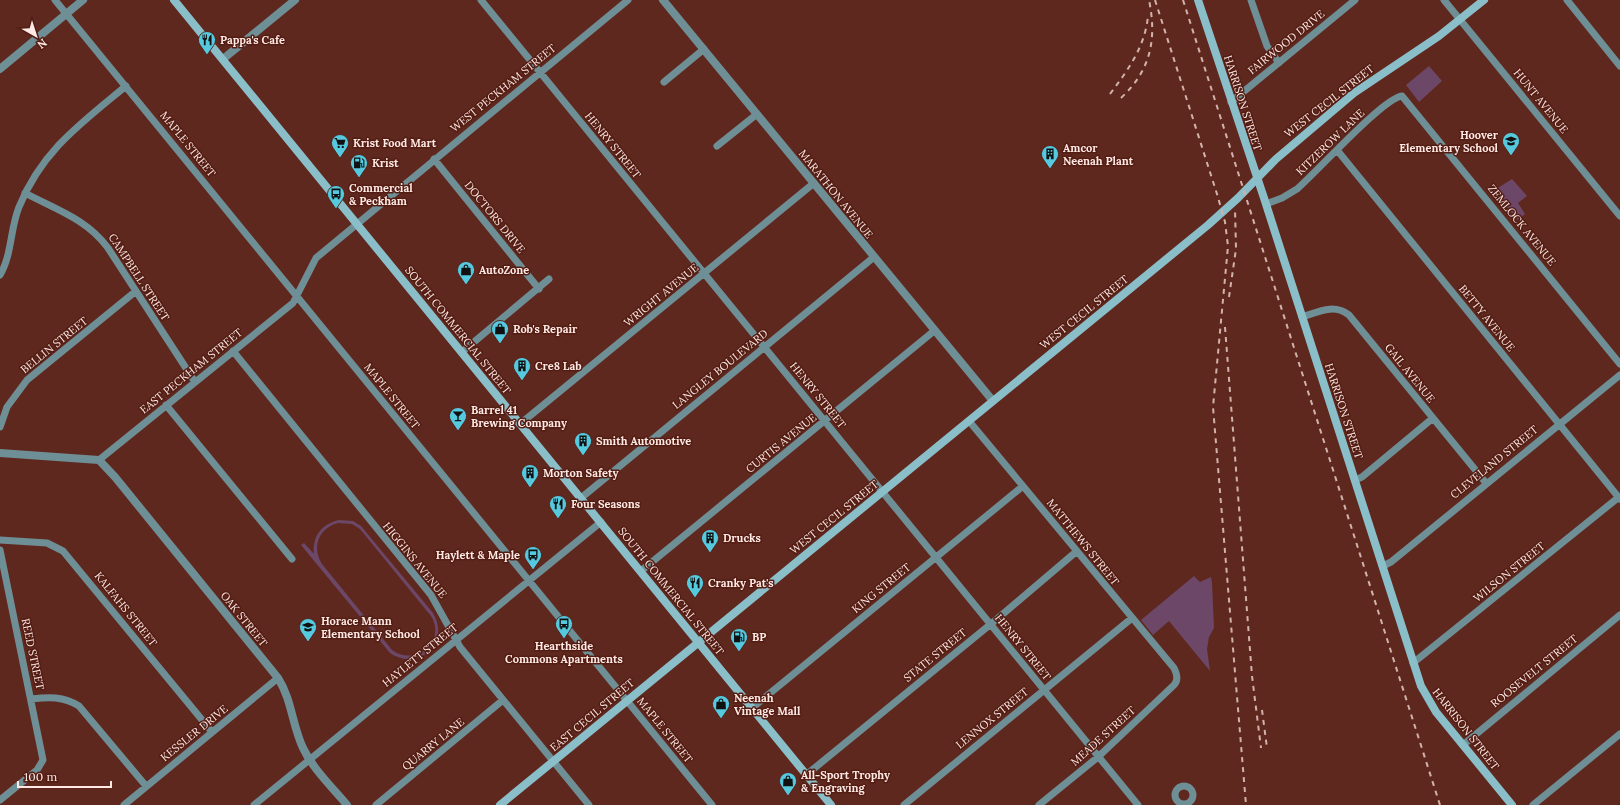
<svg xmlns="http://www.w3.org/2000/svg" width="1620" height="805" viewBox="0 0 1620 805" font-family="Lora,serif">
<rect width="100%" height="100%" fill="#5f281e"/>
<!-- green -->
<path fill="#6d4768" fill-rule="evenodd" d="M 1429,66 L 1442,81 L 1419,102 L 1406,85 Z
M 1512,179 L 1527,196 L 1518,203 L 1525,214 L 1518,220 L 1493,191 Z
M 339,520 L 353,521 L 361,526 L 433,613 C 451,643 418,672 390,653 L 301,545 L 304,543 L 314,554 C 312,536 322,524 339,520 ZM 338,523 L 352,524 L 360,529 L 431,616 C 447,641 415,667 392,650 L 322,564 C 311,547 319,528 338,523 Z
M 1194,576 L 1200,582 L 1211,577 L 1212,583 L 1214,628 L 1209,637 L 1207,649 L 1210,671 L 1169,621 L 1153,635 L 1141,620 Z"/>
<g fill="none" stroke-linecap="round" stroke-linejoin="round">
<!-- minor -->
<path stroke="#6f8f96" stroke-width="7" d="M 55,0 L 712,805
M 481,0 L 1138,805
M 1251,0 L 1267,46 L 1279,63
M 1444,0 L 1620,216
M 1567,0 L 1620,66
M 664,82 L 704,49
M 1231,102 L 1355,0
M 717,146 L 757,114
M 1337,150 L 1620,499
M 434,159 L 539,289
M 25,193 C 55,209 87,219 108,248 L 195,382
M 1266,204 L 1282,198 L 1297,189 C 1316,173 1383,98 1402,96 L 1620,364
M 0,275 C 12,255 10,229 19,207 C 42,151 80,124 126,86
M 1302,317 C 1318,312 1334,303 1349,315 L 1486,483
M 233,351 L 431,595 L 460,647 L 589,805
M 462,352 L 549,279
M 166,405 L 292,559
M 969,421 L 1174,668 C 1177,674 1179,680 1174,685 L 1098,757 L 1039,805
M 520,424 L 814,183
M 0,427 L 7,407 L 27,380 L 136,291
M 99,460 L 293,303 L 316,258 L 628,0
M 1355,480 L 1362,477 L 1433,418
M 581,498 L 874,257
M 0,540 L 47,543 L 63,551 L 212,732
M 0,550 L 43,760 L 37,770 L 0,800
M 1383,566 L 1391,562 L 1620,375
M 641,571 L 934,331
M 1413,663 L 1619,497
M 31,699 C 49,697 63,696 79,706 L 146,786
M 752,708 L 1023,486
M 1463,745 L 1620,615
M 806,775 L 997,619 L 1077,551
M1175 795a9 9 0 1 1 18 0a9 9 0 1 1-18 0Z
M 124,805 L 278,678
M 254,805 L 601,522
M 376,805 L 503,700
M 904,805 L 1132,618
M 1533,805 L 1620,734"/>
<!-- tertiary -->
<path stroke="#6f8f96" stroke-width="8" d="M 663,0 L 993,401
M 223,59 L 295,0
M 0,69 L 83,0
M 0,453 L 99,460 L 115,477 L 278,678 C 292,700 292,725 303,748 C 313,769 332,787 347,805"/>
<!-- secondary -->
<path stroke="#8abfc9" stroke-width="8" d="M 174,0 L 831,805
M 1198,0 L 1264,198 L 1421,686 L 1436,712 L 1512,805
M 500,805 L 1208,225 L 1238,198 L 1276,159 L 1354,93 L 1439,36 L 1484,0"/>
<!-- rail -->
<path stroke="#d2b3ac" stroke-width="2" stroke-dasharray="5 5" stroke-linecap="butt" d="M 1155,0 L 1217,194 L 1225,222 L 1228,246 L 1213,407 L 1246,805
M 1183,0 L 1440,805
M 1110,94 C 1128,70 1145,47 1148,16
M 1121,98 C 1151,70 1157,39 1149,0
M 1229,297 L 1236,249 L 1235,208
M 1225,327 L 1252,676 L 1261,748
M 1262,710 L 1267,748"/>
</g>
<!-- icons -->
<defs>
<symbol id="restaurant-pin" viewBox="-11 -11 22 30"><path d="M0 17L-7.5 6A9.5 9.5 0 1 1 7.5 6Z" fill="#55cadf" stroke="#531d14"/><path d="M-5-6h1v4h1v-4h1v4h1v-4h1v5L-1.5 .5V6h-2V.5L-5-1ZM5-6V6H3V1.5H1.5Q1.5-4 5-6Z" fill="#111"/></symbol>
<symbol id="school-pin" viewBox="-11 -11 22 30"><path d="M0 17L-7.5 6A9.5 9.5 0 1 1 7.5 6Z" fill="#55cadf" stroke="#531d14"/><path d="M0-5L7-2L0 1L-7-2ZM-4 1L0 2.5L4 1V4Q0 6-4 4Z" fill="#111"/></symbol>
<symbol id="supermarket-pin" viewBox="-11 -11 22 30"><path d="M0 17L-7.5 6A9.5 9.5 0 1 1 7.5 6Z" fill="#55cadf" stroke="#531d14"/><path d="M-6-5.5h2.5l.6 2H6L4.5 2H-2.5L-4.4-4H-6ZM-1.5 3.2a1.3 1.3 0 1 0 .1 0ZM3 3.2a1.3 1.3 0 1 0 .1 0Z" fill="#111"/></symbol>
<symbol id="building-pin" viewBox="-11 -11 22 30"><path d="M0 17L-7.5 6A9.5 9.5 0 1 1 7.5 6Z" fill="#55cadf" stroke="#531d14"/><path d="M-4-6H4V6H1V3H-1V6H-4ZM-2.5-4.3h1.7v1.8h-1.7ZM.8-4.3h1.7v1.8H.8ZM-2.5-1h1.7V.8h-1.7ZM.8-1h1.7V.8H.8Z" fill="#111"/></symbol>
<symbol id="fuel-pin" viewBox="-11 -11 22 30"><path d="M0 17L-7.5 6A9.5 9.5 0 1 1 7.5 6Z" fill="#55cadf" stroke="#531d14"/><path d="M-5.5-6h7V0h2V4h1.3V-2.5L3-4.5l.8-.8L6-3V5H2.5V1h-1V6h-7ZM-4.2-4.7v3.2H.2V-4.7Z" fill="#111"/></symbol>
<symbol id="bus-pin" viewBox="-11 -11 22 30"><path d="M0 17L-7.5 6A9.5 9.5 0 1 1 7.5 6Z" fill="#55cadf" stroke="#531d14"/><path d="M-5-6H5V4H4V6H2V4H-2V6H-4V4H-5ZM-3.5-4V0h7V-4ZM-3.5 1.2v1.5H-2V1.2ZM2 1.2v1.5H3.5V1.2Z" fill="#111"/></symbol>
<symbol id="shop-pin" viewBox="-11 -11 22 30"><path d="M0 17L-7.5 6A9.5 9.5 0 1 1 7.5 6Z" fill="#55cadf" stroke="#531d14"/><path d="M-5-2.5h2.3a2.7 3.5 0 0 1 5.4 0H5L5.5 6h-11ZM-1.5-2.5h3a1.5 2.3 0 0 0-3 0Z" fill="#111"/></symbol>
<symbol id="bar-pin" viewBox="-11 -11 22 30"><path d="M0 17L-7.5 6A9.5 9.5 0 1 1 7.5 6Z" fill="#55cadf" stroke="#531d14"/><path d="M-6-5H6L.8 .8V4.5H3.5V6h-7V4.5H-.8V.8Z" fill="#111"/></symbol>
</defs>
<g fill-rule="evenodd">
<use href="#restaurant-pin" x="197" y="30" width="20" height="27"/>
<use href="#school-pin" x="1501" y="131" width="20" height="27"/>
<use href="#supermarket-pin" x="330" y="133" width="20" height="27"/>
<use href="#building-pin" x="1040" y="144" width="20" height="27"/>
<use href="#fuel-pin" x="349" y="153" width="20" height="27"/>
<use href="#bus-pin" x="326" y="184" width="20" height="27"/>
<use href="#shop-pin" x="456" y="260" width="20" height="27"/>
<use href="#shop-pin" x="490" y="319" width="20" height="27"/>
<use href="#building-pin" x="512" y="356" width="20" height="27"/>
<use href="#bar-pin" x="448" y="406" width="20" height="27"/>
<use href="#building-pin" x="573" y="431" width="20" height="27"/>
<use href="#building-pin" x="520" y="463" width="20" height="27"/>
<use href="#restaurant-pin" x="548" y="494" width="20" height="27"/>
<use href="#building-pin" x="700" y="528" width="20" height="27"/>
<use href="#bus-pin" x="523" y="545" width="20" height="27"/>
<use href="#restaurant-pin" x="685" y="573" width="20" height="27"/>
<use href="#bus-pin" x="554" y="614" width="20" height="27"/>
<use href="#school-pin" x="298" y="617" width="20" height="27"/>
<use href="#fuel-pin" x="729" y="627" width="20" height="27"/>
<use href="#shop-pin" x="711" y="694" width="20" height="27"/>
<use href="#shop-pin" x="778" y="771" width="20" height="27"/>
</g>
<g text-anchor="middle" stroke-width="3" stroke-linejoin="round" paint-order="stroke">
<!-- poi labels -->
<g font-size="11" font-weight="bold" fill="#ffe9e4" stroke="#531d14" text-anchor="start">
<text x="220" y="44">Pappa's Cafe</text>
<text x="1498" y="139" text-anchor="end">Hoover<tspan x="1498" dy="13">Elementary School</tspan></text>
<text x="353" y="147">Krist Food Mart</text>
<text x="1063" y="152">Amcor<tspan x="1063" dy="13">Neenah Plant</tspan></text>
<text x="372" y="167">Krist</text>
<text x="349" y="192">Commercial<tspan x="349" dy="13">&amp; Peckham</tspan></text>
<text x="479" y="274">AutoZone</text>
<text x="513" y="333">Rob's Repair</text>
<text x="535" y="370">Cre8 Lab</text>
<text x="471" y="414">Barrel 41<tspan x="471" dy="13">Brewing Company</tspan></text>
<text x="596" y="445">Smith Automotive</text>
<text x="543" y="477">Morton Safety</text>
<text x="571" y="508">Four Seasons</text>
<text x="723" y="542">Drucks</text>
<text x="520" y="559" text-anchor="end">Haylett &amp; Maple</text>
<text x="708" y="587">Cranky Pat's</text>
<text x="321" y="625">Horace Mann<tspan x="321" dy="13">Elementary School</tspan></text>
<text x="752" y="641">BP</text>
<text x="564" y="650" text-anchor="middle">Hearthside<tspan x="564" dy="13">Commons Apartments</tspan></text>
<text x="734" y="702">Neenah<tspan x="734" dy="13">Vintage Mall</tspan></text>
<text x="801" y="779">All-Sport Trophy<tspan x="801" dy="13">&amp; Engraving</tspan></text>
</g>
<!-- street labels -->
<g font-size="11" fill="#ffe9e4" stroke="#531d14">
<text transform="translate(1286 42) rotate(-39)" y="4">FAIRWOOD DRIVE</text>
<text transform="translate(503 88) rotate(-39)" y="4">WEST PECKHAM STREET</text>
<text transform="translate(1329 101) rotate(-38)" y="4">WEST CECIL STREET</text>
<text transform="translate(1541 101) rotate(51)" y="4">HUNT AVENUE</text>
<text transform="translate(1243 103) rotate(72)" y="4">HARRISON STREET</text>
<text transform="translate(1330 142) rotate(-44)" y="4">KITZEROW LANE</text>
<text transform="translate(188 144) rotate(51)" y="4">MAPLE STREET</text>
<text transform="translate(613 145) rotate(51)" y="4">HENRY STREET</text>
<text transform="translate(836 194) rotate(51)" y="4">MARATHON AVENUE</text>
<text transform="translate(495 217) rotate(51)" y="4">DOCTORS DRIVE</text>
<text transform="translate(1522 225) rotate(51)" y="4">ZEMLOCK AVENUE</text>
<text transform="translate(139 277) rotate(57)" y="4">CAMPBELL STREET</text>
<text transform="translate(661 295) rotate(-39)" y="4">WRIGHT AVENUE</text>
<text transform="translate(1084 312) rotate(-39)" y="4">WEST CECIL STREET</text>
<text transform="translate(1487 318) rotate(51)" y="4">BETTY AVENUE</text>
<text transform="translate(458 330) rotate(51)" y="4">SOUTH COMMERCIAL STREET</text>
<text transform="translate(54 345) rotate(-39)" y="4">BELLIN STREET</text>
<text transform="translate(720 369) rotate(-39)" y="4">LANGLEY BOULEVARD</text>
<text transform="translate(191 371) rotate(-39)" y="4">EAST PECKHAM STREET</text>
<text transform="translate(1410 373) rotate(51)" y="4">GAIL AVENUE</text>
<text transform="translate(818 395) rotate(51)" y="4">HENRY STREET</text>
<text transform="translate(392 396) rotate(51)" y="4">MAPLE STREET</text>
<text transform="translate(1344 411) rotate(72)" y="4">HARRISON STREET</text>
<text transform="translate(781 443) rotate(-39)" y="4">CURTIS AVENUE</text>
<text transform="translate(1494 462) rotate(-39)" y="4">CLEVELAND STREET</text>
<text transform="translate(834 517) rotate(-39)" y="4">WEST CECIL STREET</text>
<text transform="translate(1083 542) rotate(51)" y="4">MATTHEWS STREET</text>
<text transform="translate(415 560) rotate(51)" y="4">HIGGINS AVENUE</text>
<text transform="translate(1509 572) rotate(-39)" y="4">WILSON STREET</text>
<text transform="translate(881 588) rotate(-39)" y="4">KING STREET</text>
<text transform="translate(671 591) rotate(51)" y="4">SOUTH COMMERCIAL STREET</text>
<text transform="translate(126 609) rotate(51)" y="4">KALFAHS STREET</text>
<text transform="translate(244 619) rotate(51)" y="4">OAK STREET</text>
<text transform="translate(1023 647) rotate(51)" y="4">HENRY STREET</text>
<text transform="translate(33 654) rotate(78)" y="4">REED STREET</text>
<text transform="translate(420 655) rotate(-39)" y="4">HAYLETT STREET</text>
<text transform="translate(935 655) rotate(-39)" y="4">STATE STREET</text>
<text transform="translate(1534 671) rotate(-39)" y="4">ROOSEVELT STREET</text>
<text transform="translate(592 715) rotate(-40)" y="4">EAST CECIL STREET</text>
<text transform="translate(992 718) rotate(-39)" y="4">LENNOX STREET</text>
<text transform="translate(1466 729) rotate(52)" y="4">HARRISON STREET</text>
<text transform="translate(665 730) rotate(51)" y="4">MAPLE STREET</text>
<text transform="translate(194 733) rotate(-39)" y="4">KESSLER DRIVE</text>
<text transform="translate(1103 736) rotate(-42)" y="4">MEADE STREET</text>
<text transform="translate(433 744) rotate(-39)" y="4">QUARRY LANE</text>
</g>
</g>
<!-- north arrow -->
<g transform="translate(36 36) rotate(141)" stroke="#531d14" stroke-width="3" paint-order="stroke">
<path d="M0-3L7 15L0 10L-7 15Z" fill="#ffe9e4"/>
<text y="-6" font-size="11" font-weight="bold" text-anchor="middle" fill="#ffe9e4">N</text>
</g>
<!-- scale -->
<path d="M18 781v6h93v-6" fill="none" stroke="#ffe9e4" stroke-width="2"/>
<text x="24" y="781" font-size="12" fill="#ffe9e4" stroke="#531d14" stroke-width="3" paint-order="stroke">100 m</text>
</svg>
